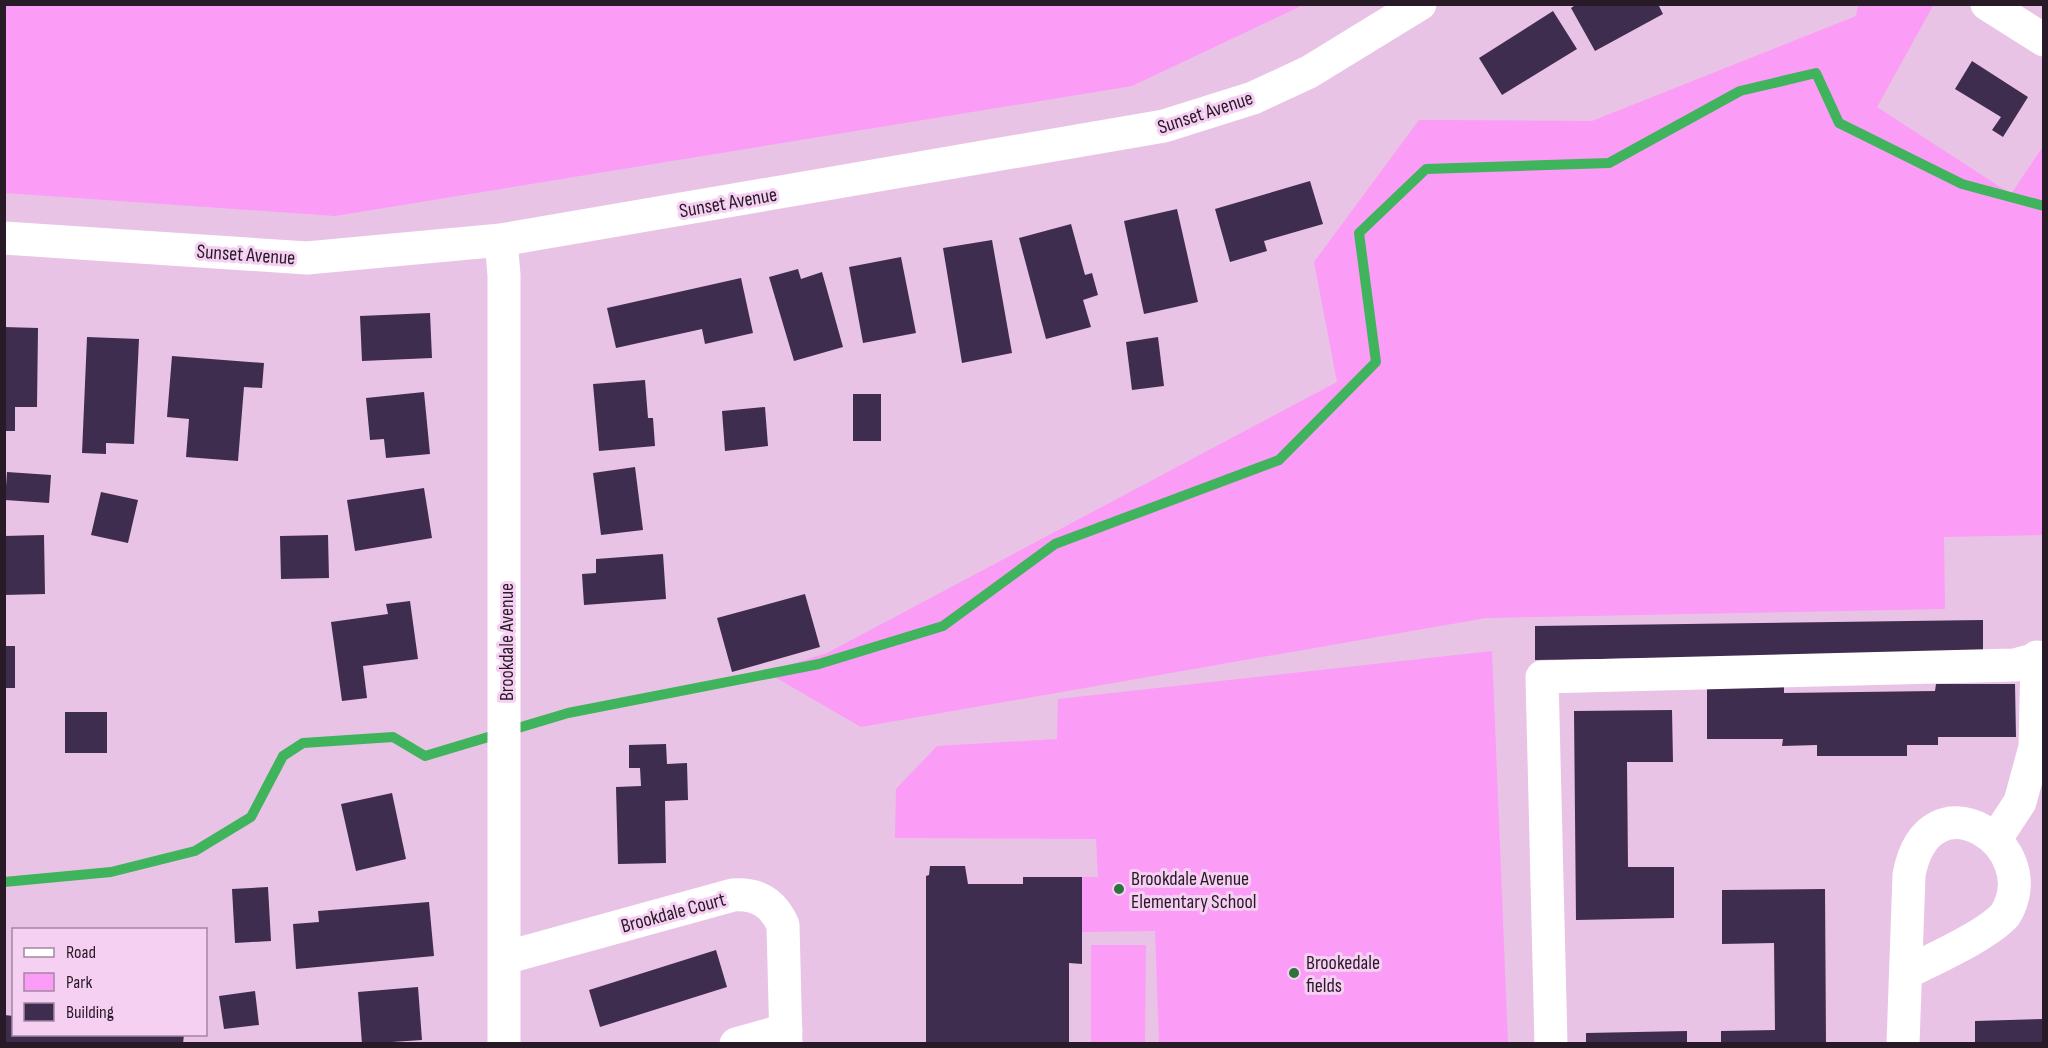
<svg xmlns="http://www.w3.org/2000/svg" width="2048" height="1048" viewBox="0 0 2048 1048" font-family="'Sofia Sans Condensed',sans-serif">
<rect width="100%" height="100%" fill="#e9c3e6"/>
<!-- green -->
<path fill="#fb9cf7" d="M 1934,4 L 1877,107 L 2011,194 L 2044,145 L 2043,535 L 1944,537 L 1945,609 L 1486,618 L 861,727 L 766,672 L 827,653 L 1337,382 L 1314,262 L 1419,120 L 1592,121 L 1856,16 L 1858,5 Z
M 4,5 L 5,4 L 1303,5 L 1132,86 L 335,216 L 5,193 Z
M 1492,651 L 1508,1043 L 1159,1043 L 1155,931 L 1082,932 L 1082,877 L 1098,877 L 1096,839 L 895,838 L 896,789 L 937,746 L 1057,739 L 1058,699 Z
M 1091,945 L 1146,945 L 1145,1043 L 1091,1043 Z"/>
<g fill="none" stroke-linecap="round" stroke-linejoin="round">
<!-- stream -->
<path stroke="#40b35d" stroke-width="10" d="M 4,882 L 111,872 L 195,851 L 251,817 L 283,756 L 303,743 L 393,737 L 425,756 L 568,713 L 819,664 L 943,626 L 1055,544 L 1279,460 L 1376,362 L 1359,233 L 1426,169 L 1609,163 L 1740,91 L 1816,73 L 1839,123 L 1962,184 L 2044,206"/>
</g>
<!-- building -->
<path fill="#3f2d4f" d="M 1577,4 L 1658,4 L 1663,14 L 1595,51 L 1571,8 Z
M 1553,11 L 1577,49 L 1502,95 L 1479,58 Z
M 1972,61 L 2028,97 L 2003,137 L 1992,130 L 2001,117 L 1955,89 Z
M 1310,181 L 1323,224 L 1264,241 L 1267,251 L 1230,262 L 1215,209 Z
M 1177,209 L 1198,302 L 1144,314 L 1124,221 Z
M 1071,224 L 1085,275 L 1092,273 L 1098,295 L 1083,300 L 1091,327 L 1046,339 L 1019,238 Z
M 992,240 L 1012,353 L 962,363 L 943,248 Z
M 901,257 L 916,333 L 863,343 L 849,267 Z
M 798,269 L 801,279 L 822,272 L 843,347 L 794,361 L 769,277 Z
M 741,278 L 753,333 L 705,344 L 702,329 L 616,348 L 607,308 Z
M 430,313 L 432,358 L 362,361 L 360,316 Z
M 4,327 L 38,328 L 37,407 L 15,407 L 15,431 L 4,431 Z
M 87,337 L 139,339 L 134,444 L 106,443 L 106,454 L 82,453 Z
M 1158,337 L 1164,386 L 1132,390 L 1126,342 Z
M 172,356 L 264,363 L 262,388 L 244,387 L 238,461 L 186,457 L 189,419 L 167,417 Z
M 645,380 L 648,418 L 653,418 L 655,446 L 599,451 L 593,384 Z
M 424,392 L 430,454 L 386,458 L 384,439 L 370,440 L 366,398 Z
M 853,394 L 881,394 L 881,441 L 853,441 Z
M 765,407 L 768,446 L 725,451 L 722,411 Z
M 635,467 L 643,530 L 601,535 L 593,473 Z
M 7,472 L 51,475 L 49,503 L 5,500 Z
M 424,488 L 432,538 L 355,551 L 347,500 Z
M 101,492 L 138,500 L 128,543 L 91,535 Z
M 44,535 L 45,594 L 4,595 L 4,536 Z
M 328,535 L 329,578 L 281,579 L 280,536 Z
M 663,554 L 666,599 L 584,605 L 582,574 L 596,573 L 596,559 Z
M 805,594 L 820,647 L 732,672 L 717,618 Z
M 410,601 L 418,659 L 363,666 L 367,698 L 342,701 L 331,622 L 388,614 L 386,604 Z
M 1983,620 L 1983,653 L 1535,660 L 1535,626 Z
M 4,646 L 15,646 L 15,688 L 4,688 Z
M 1936,684 L 2015,684 L 2016,737 L 1938,737 L 1938,745 L 1907,745 L 1907,756 L 1817,756 L 1817,745 L 1782,746 L 1783,739 L 1707,739 L 1707,687 L 1784,686 L 1784,693 L 1935,691 Z
M 1672,710 L 1673,762 L 1627,762 L 1628,867 L 1674,867 L 1674,918 L 1576,920 L 1574,711 Z
M 65,712 L 107,712 L 107,753 L 65,753 Z
M 666,744 L 667,764 L 687,763 L 688,800 L 665,801 L 666,863 L 618,864 L 616,787 L 641,786 L 640,768 L 629,768 L 629,745 Z
M 392,793 L 406,859 L 356,871 L 341,804 Z
M 930,866 L 965,866 L 968,884 L 1023,884 L 1023,877 L 1082,877 L 1082,964 L 1069,963 L 1069,1044 L 926,1044 L 926,876 L 929,875 Z
M 268,887 L 271,941 L 235,943 L 232,889 Z
M 1825,889 L 1826,1044 L 1721,1044 L 1721,1031 L 1775,1030 L 1774,943 L 1722,944 L 1722,890 Z
M 429,902 L 434,956 L 296,969 L 293,924 L 319,922 L 318,911 Z
M 716,950 L 727,987 L 600,1027 L 589,990 Z
M 418,987 L 422,1040 L 362,1044 L 358,992 Z
M 255,991 L 259,1025 L 224,1029 L 219,996 Z
M 4,1015 L 14,1016 L 14,1034 L 184,1034 L 183,1044 L 4,1044 Z
M 2044,1019 L 2044,1044 L 1975,1044 L 1975,1021 Z
M 1687,1031 L 1687,1044 L 1586,1044 L 1586,1033 Z"/>
<g fill="none" stroke-linecap="round" stroke-linejoin="round">
<!-- minor -->
<path stroke="#fff" stroke-width="33" d="M 1987,4 L 2044,40
M 4,238 L 307,258 L 501,240 L 1164,126 L 1253,98 L 1309,72 L 1420,4
M 501,240 L 504,275 L 504,1044
M 1999,834 L 2020,802 L 2035,747 L 2037,657
M 504,958 L 733,895 C 757,893 773,903 783,925 L 786,1044
M 736,1044 L 786,1030
M 1551,1044 L 1542,677 L 2015,665 L 2044,657
M 1903,1044 L 1909,875 C 1929,769 2048,846 2005,915 C 1986,936 1933,959 1906,973"/>
</g>
<!-- markers -->
<g fill="#2e723d" stroke="#f6d0f3" stroke-width="2">
<circle cx="1119" cy="889" r="6"/>
<circle cx="1294" cy="973" r="6"/>
</g>
<g text-anchor="middle" stroke-width="6" stroke-linejoin="round" paint-order="stroke">
<!-- street labels -->
<g font-size="20" fill="#281a27" stroke="#f6d0f3">
<text transform="translate(1205 112) rotate(-18)" y="7">Sunset Avenue</text>
<text transform="translate(728 202) rotate(-10)" y="7">Sunset Avenue</text>
<text transform="translate(246 254) rotate(4)" y="7">Sunset Avenue</text>
<text transform="translate(506 642) rotate(-90)" y="7">Brookdale Avenue</text>
<text transform="translate(673 912) rotate(-15)" y="7">Brookdale Court</text>
</g>
<!-- poi labels -->
<g font-size="20" fill="#281a27" stroke="#f6d0f3" text-anchor="start">
<text x="1131" y="885">Brookdale Avenue<tspan x="1131" dy="23">Elementary School</tspan></text>
<text x="1306" y="969">Brookedale<tspan x="1306" dy="23">fields</tspan></text>
</g>
</g>
<!-- border -->
<rect width="2048" height="1048" fill="none" stroke="#281a27" stroke-width="12"/>
<!-- legend -->
<rect x="12" y="928" width="195" height="108" fill="#f6d0f3" stroke="#a487a1" stroke-width="1.5"/>
<rect x="24" y="948" width="30" height="9" fill="#ffffff" stroke="#a487a1" stroke-width="1.5"/>
<text x="66" y="958" font-size="18" fill="#281a27">Road</text>
<rect x="24" y="973" width="30" height="18" fill="#fb9cf7" stroke="#a487a1" stroke-width="1.5"/>
<text x="66" y="988" font-size="18" fill="#281a27">Park</text>
<rect x="24" y="1003" width="30" height="18" fill="#3f2d4f" stroke="#a487a1" stroke-width="1.5"/>
<text x="66" y="1018" font-size="18" fill="#281a27">Building</text>
</svg>
